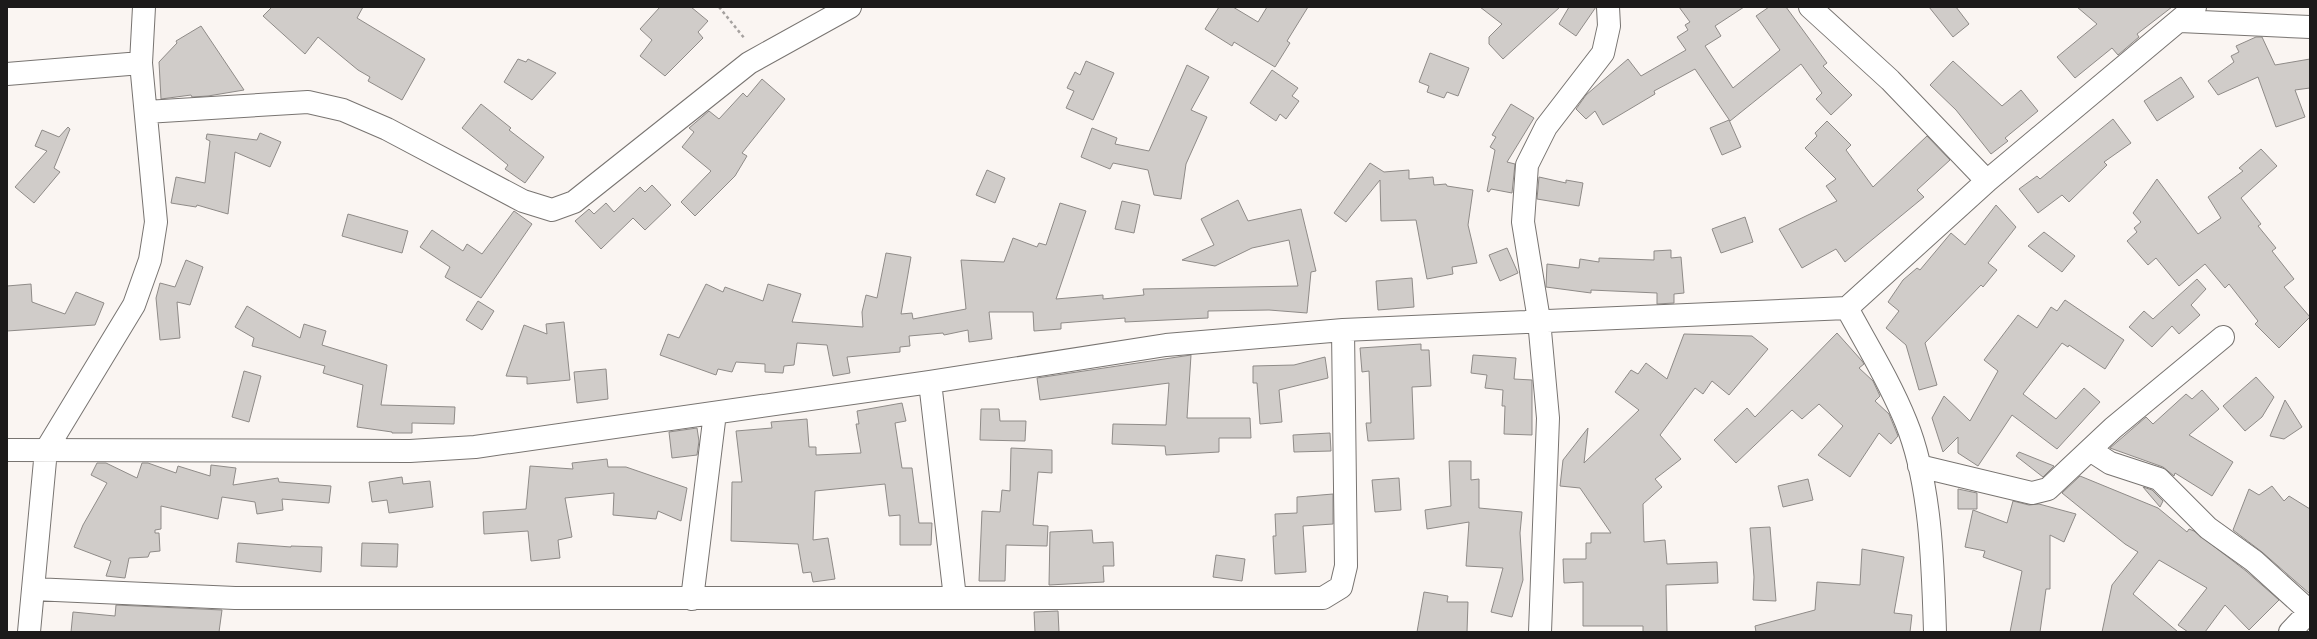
<svg xmlns="http://www.w3.org/2000/svg" width="2317" height="639" viewBox="0 0 2317 639" font-family="Overpass,sans-serif">
<rect width="100%" height="100%" fill="#faf5f2"/>
<!-- building -->
<path fill="#d0ccc9" stroke="#8f8b88" d="M 272,7 L 363,7 L 357,18 L 425,59 L 402,100 L 368,81 L 370,77 L 358,70 L 318,37 L 305,54 L 263,16 Z
M 660,7 L 691,7 L 708,21 L 698,32 L 703,38 L 665,76 L 640,56 L 652,40 L 640,29 Z
M 1219,7 L 1233,7 L 1258,22 L 1267,7 L 1308,7 L 1287,41 L 1290,43 L 1275,67 L 1234,42 L 1232,46 L 1205,29 Z
M 1480,7 L 1560,7 L 1503,59 L 1489,44 L 1489,37 L 1502,24 Z
M 1569,7 L 1596,7 L 1576,36 L 1559,24 Z
M 1679,7 L 1744,7 L 1715,26 L 1721,36 L 1705,46 L 1733,88 L 1780,50 L 1756,16 L 1769,7 L 1786,7 L 1827,63 L 1823,66 L 1852,95 L 1831,115 L 1816,99 L 1822,93 L 1801,64 L 1730,121 L 1695,69 L 1654,91 L 1655,94 L 1603,125 L 1595,111 L 1586,119 L 1576,109 L 1586,95 L 1628,59 L 1641,76 L 1686,50 L 1677,37 L 1688,30 L 1685,25 L 1690,22 Z
M 1929,7 L 1956,7 L 1969,24 L 1953,37 Z
M 2077,7 L 2172,7 L 2137,34 L 2139,37 L 2118,55 L 2112,48 L 2075,78 L 2057,57 L 2097,24 Z
M 201,26 L 244,90 L 208,96 L 192,97 L 191,95 L 161,99 L 159,62 L 177,43 L 176,41 Z
M 2256,37 L 2262,37 L 2275,65 L 2310,59 L 2310,88 L 2295,90 L 2305,117 L 2276,127 L 2258,77 L 2218,95 L 2208,81 L 2234,62 L 2231,56 L 2239,52 L 2236,46 Z
M 1430,53 L 1469,68 L 1458,96 L 1447,92 L 1444,98 L 1427,92 L 1429,86 L 1419,82 Z
M 518,59 L 526,62 L 528,59 L 556,73 L 532,100 L 504,82 Z
M 1086,61 L 1114,73 L 1093,120 L 1066,108 L 1074,91 L 1067,88 L 1075,72 L 1080,75 Z
M 1953,61 L 2002,106 L 2021,90 L 2038,111 L 2005,138 L 2008,141 L 1991,154 L 1956,110 L 1930,85 Z
M 1187,65 L 1209,77 L 1191,110 L 1207,117 L 1186,164 L 1181,199 L 1154,195 L 1148,170 L 1113,163 L 1110,169 L 1081,157 L 1092,128 L 1117,138 L 1115,144 L 1149,151 Z
M 1272,70 L 1298,88 L 1292,96 L 1299,101 L 1286,119 L 1280,114 L 1276,121 L 1250,103 Z
M 2181,77 L 2194,97 L 2157,121 L 2144,101 Z
M 762,79 L 785,99 L 742,153 L 747,156 L 735,176 L 695,216 L 681,202 L 711,171 L 682,147 L 694,132 L 689,128 L 709,111 L 719,119 L 743,93 L 747,97 Z
M 481,104 L 511,128 L 509,130 L 544,157 L 525,183 L 505,169 L 508,165 L 462,128 Z
M 1511,104 L 1534,118 L 1507,162 L 1515,164 L 1512,193 L 1491,189 L 1489,192 L 1487,191 L 1495,150 L 1490,147 L 1496,137 L 1492,135 Z
M 2113,119 L 2131,143 L 2104,162 L 2107,165 L 2069,202 L 2062,195 L 2038,213 L 2019,189 L 2037,176 L 2040,179 Z
M 1729,120 L 1741,147 L 1722,155 L 1710,128 Z
M 1827,121 L 1851,145 L 1846,150 L 1873,187 L 1927,136 L 1950,160 L 1917,190 L 1924,197 L 1845,262 L 1836,249 L 1802,268 L 1779,229 L 1837,201 L 1826,186 L 1836,179 L 1805,148 L 1817,136 L 1815,133 Z
M 68,127 L 70,129 L 54,168 L 60,172 L 34,203 L 15,187 L 47,151 L 35,146 L 42,130 L 59,137 Z
M 260,133 L 281,142 L 270,167 L 235,152 L 228,214 L 197,205 L 196,207 L 171,203 L 176,177 L 205,183 L 210,141 L 206,139 L 207,134 L 257,140 Z
M 2261,149 L 2277,166 L 2241,198 L 2261,224 L 2258,226 L 2276,248 L 2272,251 L 2294,279 L 2284,287 L 2310,317 L 2279,348 L 2255,324 L 2258,321 L 2229,284 L 2225,288 L 2205,264 L 2179,286 L 2156,258 L 2148,265 L 2127,241 L 2137,232 L 2134,228 L 2141,222 L 2133,213 L 2157,179 L 2198,234 L 2221,218 L 2208,197 L 2243,171 L 2239,168 Z
M 1370,163 L 1384,172 L 1409,170 L 1409,179 L 1433,177 L 1434,185 L 1446,184 L 1447,186 L 1473,190 L 1468,225 L 1477,263 L 1452,267 L 1453,274 L 1427,279 L 1416,220 L 1381,221 L 1380,180 L 1346,222 L 1334,213 Z
M 987,170 L 1005,178 L 995,203 L 976,195 Z
M 1539,177 L 1566,183 L 1566,180 L 1583,183 L 1579,206 L 1537,199 Z
M 652,185 L 671,205 L 645,230 L 633,218 L 601,249 L 575,221 L 589,209 L 594,214 L 606,203 L 614,212 L 640,187 L 645,192 Z
M 1238,200 L 1248,221 L 1301,209 L 1316,271 L 1311,272 L 1307,313 L 1269,310 L 1208,311 L 1208,318 L 1125,322 L 1125,318 L 1061,323 L 1061,329 L 1034,331 L 1033,312 L 989,312 L 992,339 L 969,342 L 968,330 L 944,335 L 943,333 L 909,336 L 910,346 L 900,347 L 900,352 L 847,357 L 850,373 L 833,376 L 827,345 L 797,343 L 794,365 L 784,366 L 783,373 L 765,372 L 765,364 L 736,362 L 732,372 L 718,369 L 716,375 L 660,355 L 668,334 L 679,338 L 706,284 L 723,292 L 725,287 L 763,301 L 768,284 L 801,294 L 792,322 L 863,327 L 862,312 L 866,295 L 877,298 L 886,253 L 911,257 L 901,314 L 912,313 L 913,319 L 966,309 L 961,260 L 1004,262 L 1013,238 L 1037,247 L 1039,243 L 1046,245 L 1060,203 L 1086,211 L 1056,299 L 1103,295 L 1103,299 L 1144,295 L 1143,289 L 1298,286 L 1289,240 L 1252,248 L 1215,266 L 1182,260 L 1214,245 L 1201,219 Z
M 1122,201 L 1140,205 L 1134,233 L 1115,229 Z
M 1996,205 L 2016,227 L 1988,263 L 1997,270 L 1983,287 L 1981,285 L 1925,343 L 1937,385 L 1919,390 L 1906,345 L 1886,328 L 1899,311 L 1888,302 L 1903,280 L 1917,268 L 1920,270 L 1951,233 L 1965,245 Z
M 514,211 L 532,224 L 481,298 L 445,277 L 450,267 L 420,247 L 432,230 L 463,251 L 467,244 L 482,254 Z
M 348,214 L 408,231 L 402,253 L 342,236 Z
M 1745,217 L 1753,242 L 1721,253 L 1712,229 Z
M 2044,232 L 2075,256 L 2062,272 L 2028,246 Z
M 1507,248 L 1518,273 L 1500,281 L 1489,255 Z
M 1671,250 L 1671,258 L 1681,257 L 1684,293 L 1674,294 L 1674,303 L 1657,304 L 1657,293 L 1591,290 L 1591,293 L 1546,287 L 1547,264 L 1579,268 L 1580,259 L 1599,262 L 1599,258 L 1654,260 L 1654,251 Z
M 186,260 L 203,267 L 190,305 L 177,302 L 180,338 L 160,340 L 156,298 L 160,283 L 175,287 Z
M 1412,278 L 1414,307 L 1378,310 L 1376,281 Z
M 2197,279 L 2206,289 L 2191,305 L 2200,315 L 2179,334 L 2172,326 L 2152,347 L 2129,327 L 2144,311 L 2153,319 Z
M 31,284 L 32,302 L 65,314 L 76,292 L 104,303 L 95,325 L 7,331 L 7,286 Z
M 2065,300 L 2124,340 L 2105,369 L 2069,345 L 2068,347 L 2062,343 L 2023,394 L 2056,419 L 2084,388 L 2100,402 L 2057,449 L 2012,415 L 1978,466 L 1958,453 L 1958,437 L 1943,452 L 1932,418 L 1944,396 L 1970,421 L 1998,371 L 1984,360 L 2018,315 L 2037,328 L 2051,307 L 2057,311 Z
M 478,301 L 494,311 L 482,330 L 466,320 Z
M 247,306 L 300,338 L 304,324 L 326,331 L 322,345 L 387,365 L 381,405 L 455,407 L 454,424 L 412,423 L 412,433 L 392,433 L 392,432 L 357,427 L 363,385 L 323,373 L 325,366 L 252,346 L 254,338 L 235,327 Z
M 564,322 L 570,380 L 527,384 L 527,377 L 506,376 L 524,325 L 547,334 L 546,324 Z
M 1837,333 L 1862,361 L 1864,364 L 1859,368 L 1873,381 L 1880,396 L 1875,401 L 1889,414 L 1898,436 L 1891,444 L 1879,433 L 1850,477 L 1818,455 L 1843,426 L 1819,404 L 1802,419 L 1792,410 L 1736,463 L 1714,440 L 1747,408 L 1755,417 Z
M 1684,334 L 1752,336 L 1768,349 L 1729,395 L 1712,381 L 1703,394 L 1695,388 L 1660,435 L 1681,459 L 1655,479 L 1662,487 L 1643,504 L 1644,542 L 1665,540 L 1667,564 L 1717,562 L 1718,583 L 1666,585 L 1667,632 L 1643,632 L 1643,626 L 1583,626 L 1583,582 L 1564,583 L 1563,559 L 1586,559 L 1586,543 L 1591,543 L 1591,533 L 1611,533 L 1580,488 L 1560,486 L 1563,460 L 1588,428 L 1584,463 L 1639,410 L 1615,392 L 1631,370 L 1638,374 L 1646,363 L 1667,379 Z
M 1421,344 L 1421,350 L 1429,350 L 1431,386 L 1412,387 L 1414,439 L 1368,441 L 1366,423 L 1371,423 L 1369,371 L 1362,372 L 1360,348 Z
M 1191,355 L 1187,418 L 1250,418 L 1251,438 L 1219,438 L 1219,452 L 1166,455 L 1165,446 L 1112,444 L 1113,424 L 1166,425 L 1169,383 L 1040,400 L 1037,378 Z
M 1473,355 L 1516,358 L 1514,379 L 1532,380 L 1532,435 L 1504,434 L 1505,406 L 1502,406 L 1503,390 L 1485,388 L 1487,375 L 1471,373 Z
M 1325,357 L 1328,378 L 1279,390 L 1282,422 L 1260,424 L 1257,383 L 1253,383 L 1253,366 L 1294,365 Z
M 606,369 L 608,399 L 577,403 L 574,372 Z
M 244,371 L 261,376 L 249,422 L 232,417 Z
M 2256,377 L 2274,397 L 2262,417 L 2245,431 L 2223,406 Z
M 2202,390 L 2219,409 L 2189,435 L 2233,462 L 2212,496 L 2175,473 L 2174,476 L 2163,467 L 2110,448 L 2146,417 L 2153,424 L 2186,394 L 2192,399 Z
M 2285,400 L 2302,427 L 2284,439 L 2270,436 Z
M 902,403 L 906,421 L 895,423 L 902,468 L 912,468 L 919,523 L 932,523 L 931,545 L 900,545 L 900,515 L 889,516 L 885,484 L 815,491 L 813,540 L 828,538 L 835,579 L 813,582 L 811,572 L 803,573 L 798,544 L 731,541 L 732,482 L 742,482 L 736,431 L 772,428 L 771,422 L 807,419 L 809,447 L 816,447 L 816,455 L 861,453 L 856,424 L 859,424 L 857,411 Z
M 981,409 L 999,409 L 1000,421 L 1026,421 L 1025,441 L 980,440 Z
M 697,428 L 699,441 L 697,455 L 672,458 L 669,432 Z
M 1330,433 L 1331,451 L 1294,452 L 1293,435 Z
M 1011,448 L 1052,450 L 1052,473 L 1038,472 L 1033,525 L 1048,526 L 1047,546 L 1006,545 L 1005,581 L 979,581 L 982,511 L 1000,512 L 1002,490 L 1010,491 Z
M 2019,452 L 2054,466 L 2043,477 L 2016,456 Z
M 607,459 L 608,467 L 626,467 L 687,488 L 681,521 L 658,511 L 656,519 L 613,515 L 614,493 L 565,498 L 572,537 L 558,540 L 560,558 L 531,561 L 528,531 L 484,534 L 483,512 L 526,509 L 530,466 L 573,469 L 572,463 Z
M 1449,461 L 1471,461 L 1471,480 L 1479,479 L 1479,508 L 1522,512 L 1520,533 L 1523,580 L 1512,617 L 1491,612 L 1503,568 L 1466,566 L 1469,522 L 1427,529 L 1425,510 L 1451,506 Z
M 97,463 L 106,463 L 137,478 L 142,463 L 148,463 L 176,473 L 178,466 L 210,476 L 211,465 L 236,468 L 233,485 L 278,478 L 279,482 L 331,486 L 329,503 L 282,499 L 283,510 L 257,514 L 255,502 L 222,497 L 218,519 L 161,506 L 161,529 L 155,530 L 155,533 L 159,533 L 160,551 L 150,552 L 148,557 L 129,558 L 125,578 L 106,576 L 111,561 L 74,547 L 83,525 L 107,483 L 91,475 Z
M 2080,476 L 2158,508 L 2187,532 L 2189,529 L 2194,531 L 2246,571 L 2279,600 L 2249,630 L 2225,605 L 2205,632 L 2188,632 L 2178,625 L 2207,588 L 2159,560 L 2133,594 L 2178,632 L 2102,632 L 2112,585 L 2138,552 L 2125,544 L 2062,493 Z
M 402,477 L 403,484 L 430,481 L 433,507 L 389,513 L 387,500 L 372,502 L 369,482 Z
M 1399,478 L 1401,510 L 1375,512 L 1372,480 Z
M 1808,479 L 1813,500 L 1783,507 L 1778,486 Z
M 2272,486 L 2284,501 L 2289,496 L 2310,509 L 2310,594 L 2262,552 L 2233,530 L 2249,489 L 2259,495 Z
M 2143,487 L 2152,490 L 2163,501 L 2160,507 Z
M 1958,489 L 1977,493 L 1977,509 L 1958,509 Z
M 1333,494 L 1333,524 L 1303,526 L 1306,572 L 1275,574 L 1273,536 L 1276,536 L 1275,514 L 1297,513 L 1297,497 Z
M 2013,501 L 2029,505 L 2039,504 L 2076,514 L 2064,542 L 2050,535 L 2050,589 L 2046,589 L 2040,632 L 2010,632 L 2022,571 L 1983,557 L 1985,551 L 1965,547 L 1973,510 L 2007,523 Z
M 1770,527 L 1776,601 L 1753,600 L 1754,577 L 1750,528 Z
M 1092,530 L 1093,543 L 1113,542 L 1114,566 L 1103,566 L 1104,582 L 1049,585 L 1050,532 Z
M 238,543 L 291,547 L 291,546 L 322,547 L 321,572 L 236,562 Z
M 362,543 L 398,544 L 397,567 L 361,566 Z
M 1862,549 L 1904,557 L 1894,613 L 1912,615 L 1910,632 L 1756,632 L 1755,626 L 1815,610 L 1817,582 L 1860,585 Z
M 1216,555 L 1245,559 L 1242,581 L 1213,577 Z
M 1424,592 L 1448,596 L 1447,602 L 1468,602 L 1467,632 L 1417,632 Z
M 116,605 L 222,610 L 219,632 L 71,632 L 73,612 L 115,616 Z
M 1058,611 L 1059,632 L 1035,632 L 1034,612 Z"/>
<g fill="none" stroke-linecap="round" stroke-linejoin="round">
<defs>
<path id="minor" d="M 1810,7 L 1890,80 L 1987,181
M 2180,21 L 2310,27
M 7,74 L 141,63
M 146,112 L 308,102 L 343,110 L 387,129 L 523,201 L 552,210 L 574,202 L 749,63 L 850,7
M 1847,308 C 1867,345 1890,382 1906,422 C 1931,483 1933,566 1935,632
M 930,382 L 955,598
M 7,450 L 410,451 L 475,447 L 930,382 L 1166,345 L 1343,330 L 1847,308 L 1987,181 L 2195,7
M 2090,450 L 2110,463 L 2159,479 L 2208,528 L 2254,561 L 2309,611
M 1919,466 L 2032,493 L 2048,489 L 2113,428 L 2223,337
M 33,589 L 235,598 L 1323,598 L 1341,587 L 1346,566 L 1343,330
M 692,599 L 715,413
M 29,632 L 46,450 L 134,305 L 150,260 L 156,222 L 141,63 L 144,7
M 1540,632 L 1548,418 L 1539,320 L 1523,222 L 1527,165 L 1546,127 L 1603,53 L 1609,26 L 1608,7
M 2290,632 L 2310,611"/>
</defs>
<!-- minor casing -->
<use href="#minor" stroke="#787471" stroke-width="24"/>
<!-- path -->
<path stroke="#a5a19f" stroke-width="2.5" stroke-dasharray="3 3" stroke-linecap="butt" d="M 719,7 L 745,39"/>
<!-- minor -->
<use href="#minor" stroke="#fff" stroke-width="22"/>
</g>
<!-- border -->
<rect width="2317" height="639" fill="none" stroke="#1c1a1a" stroke-width="16"/>
</svg>
